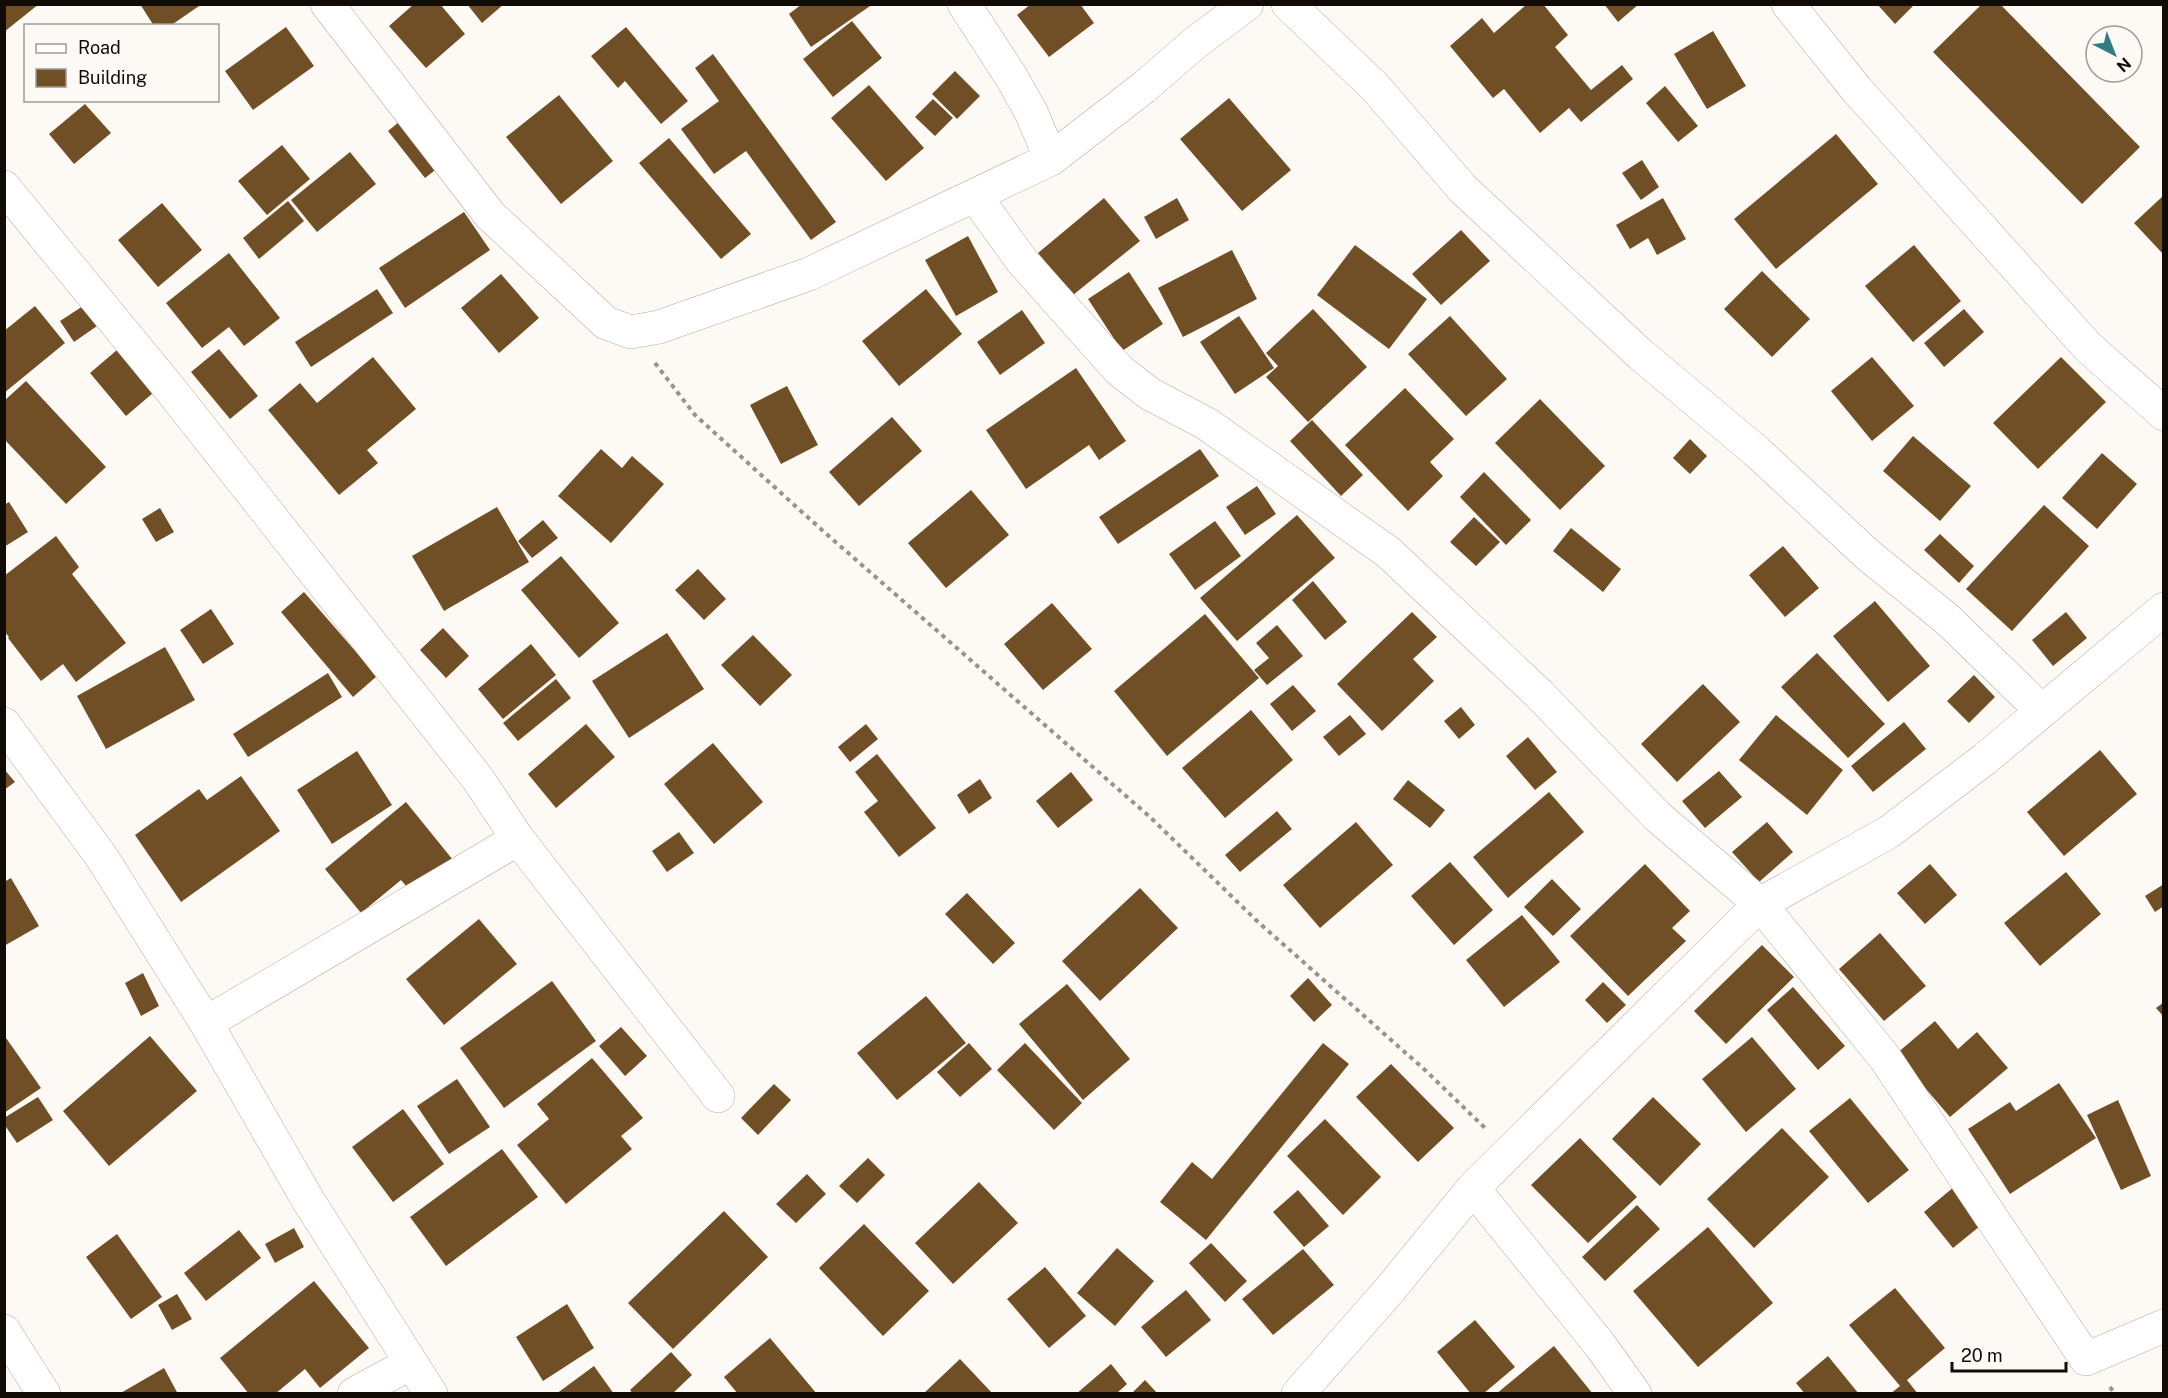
<svg xmlns="http://www.w3.org/2000/svg" width="2168" height="1398" viewBox="0 0 2168 1398" font-family="'Public Sans',sans-serif">
<rect width="100%" height="100%" fill="#fdfaf6"/>
<!-- building -->
<path fill="#714f26" d="M 4,4 L 39,4 L 4,32 Z
M 140,4 L 202,4 L 170,26 L 154,26 Z
M 414,4 L 440,4 L 465,34 L 426,68 L 389,26 Z
M 467,4 L 504,4 L 482,23 Z
M 802,4 L 873,4 L 811,47 L 789,14 Z
M 1031,4 L 1080,4 L 1094,23 L 1049,57 L 1017,15 Z
M 1527,4 L 1543,4 L 1568,35 L 1555,47 L 1591,90 L 1622,65 L 1633,79 L 1581,122 L 1569,108 L 1540,133 L 1504,89 L 1493,98 L 1450,46 L 1482,18 L 1494,33 Z
M 1604,4 L 1639,4 L 1618,22 Z
M 1877,4 L 1915,4 L 1895,24 Z
M 1982,4 L 2000,4 L 2140,147 L 2082,204 L 1933,52 Z
M 852,21 L 882,58 L 833,97 L 803,59 Z
M 286,27 L 314,66 L 253,110 L 225,71 Z
M 626,27 L 688,101 L 661,124 L 625,81 L 618,88 L 591,56 Z
M 1713,31 L 1746,86 L 1707,109 L 1674,54 Z
M 713,54 L 836,222 L 811,240 L 746,151 L 714,174 L 681,129 L 719,101 L 695,68 Z
M 955,71 L 980,96 L 957,119 L 932,94 Z
M 869,85 L 924,148 L 886,181 L 831,118 Z
M 1665,86 L 1698,126 L 1678,142 L 1646,103 Z
M 559,95 L 613,161 L 561,204 L 506,137 Z
M 1229,98 L 1291,170 L 1242,211 L 1180,139 Z
M 933,99 L 953,118 L 935,136 L 915,117 Z
M 85,104 L 111,133 L 74,164 L 49,134 Z
M 405,117 L 443,164 L 425,178 L 388,131 Z
M 1836,134 L 1878,184 L 1776,269 L 1734,219 Z
M 669,138 L 751,234 L 721,259 L 639,163 Z
M 282,145 L 310,179 L 267,215 L 238,181 Z
M 350,152 L 376,184 L 317,232 L 291,200 Z
M 1642,160 L 1659,187 L 1641,200 L 1622,173 Z
M 2164,195 L 2164,255 L 2134,223 Z
M 1104,198 L 1140,241 L 1073,295 L 1038,253 Z
M 1177,198 L 1189,220 L 1156,239 L 1144,217 Z
M 1663,198 L 1686,239 L 1657,255 L 1648,238 L 1630,249 L 1616,225 Z
M 288,201 L 304,221 L 259,259 L 243,238 Z
M 162,203 L 202,250 L 158,287 L 118,240 Z
M 464,212 L 490,250 L 405,308 L 379,268 Z
M 1461,230 L 1490,261 L 1441,305 L 1412,274 Z
M 968,236 L 998,292 L 956,316 L 925,260 Z
M 1355,245 L 1427,299 L 1389,349 L 1317,295 Z
M 1914,245 L 1961,301 L 1913,342 L 1865,286 Z
M 1232,250 L 1257,299 L 1183,337 L 1158,288 Z
M 229,253 L 280,318 L 244,346 L 229,327 L 202,348 L 166,303 Z
M 1762,271 L 1810,319 L 1772,357 L 1724,309 Z
M 1129,272 L 1163,324 L 1122,351 L 1088,299 Z
M 501,274 L 539,318 L 499,353 L 461,308 Z
M 377,289 L 393,313 L 311,367 L 295,342 Z
M 926,289 L 962,334 L 899,386 L 862,341 Z
M 35,306 L 65,343 L 4,393 L 4,331 Z
M 83,306 L 97,326 L 74,342 L 60,321 Z
M 1313,309 L 1367,367 L 1308,422 L 1266,377 L 1278,366 L 1266,353 Z
M 1964,309 L 1984,332 L 1944,367 L 1924,343 Z
M 1022,310 L 1045,343 L 1000,375 L 977,342 Z
M 1239,316 L 1274,368 L 1235,394 L 1200,342 Z
M 1450,316 L 1507,379 L 1466,416 L 1408,354 Z
M 219,349 L 258,396 L 230,419 L 191,372 Z
M 117,350 L 153,393 L 126,416 L 90,373 Z
M 373,357 L 416,409 L 367,450 L 378,463 L 339,495 L 268,410 L 300,383 L 317,403 Z
M 1872,357 L 1914,406 L 1872,441 L 1831,391 Z
M 2061,357 L 2106,402 L 2038,469 L 1993,423 Z
M 1076,368 L 1126,441 L 1099,460 L 1089,445 L 1026,489 L 986,430 Z
M 26,381 L 106,467 L 66,504 L 4,439 L 4,401 Z
M 787,386 L 818,445 L 781,464 L 750,405 Z
M 1405,388 L 1454,439 L 1430,462 L 1443,476 L 1408,511 L 1345,445 Z
M 1540,399 L 1605,466 L 1560,510 L 1495,443 Z
M 892,417 L 922,451 L 859,506 L 829,472 Z
M 1312,420 L 1363,475 L 1341,496 L 1290,441 Z
M 1913,436 L 1971,486 L 1940,521 L 1883,471 Z
M 1690,439 L 1707,456 L 1690,474 L 1673,458 Z
M 601,449 L 622,468 L 632,456 L 664,484 L 611,543 L 558,496 Z
M 1200,449 L 1219,476 L 1118,544 L 1099,517 Z
M 2102,453 L 2137,484 L 2097,529 L 2062,498 Z
M 1484,472 L 1531,520 L 1506,545 L 1460,497 Z
M 1257,486 L 1276,514 L 1245,535 L 1226,507 Z
M 971,490 L 1009,535 L 946,588 L 908,543 Z
M 9,502 L 28,532 L 4,547 L 4,505 Z
M 2044,505 L 2089,546 L 2012,631 L 1966,589 Z
M 497,507 L 529,562 L 444,611 L 412,556 Z
M 160,508 L 174,532 L 156,542 L 142,519 Z
M 1297,515 L 1335,558 L 1237,641 L 1200,598 Z
M 1474,517 L 1500,542 L 1476,566 L 1450,542 Z
M 543,520 L 558,538 L 532,558 L 518,541 Z
M 1215,521 L 1241,556 L 1195,590 L 1169,554 Z
M 1571,528 L 1621,569 L 1603,592 L 1553,551 Z
M 1940,534 L 1974,566 L 1959,583 L 1924,550 Z
M 56,536 L 79,567 L 72,574 L 126,643 L 76,682 L 63,664 L 41,681 L 8,638 L 9,637 L 4,631 L 4,576 Z
M 1783,546 L 1819,588 L 1785,617 L 1749,575 Z
M 561,556 L 619,623 L 579,658 L 521,590 Z
M 698,569 L 726,599 L 704,620 L 675,590 Z
M 1313,581 L 1347,622 L 1325,640 L 1292,600 Z
M 304,592 L 377,676 L 353,697 L 281,612 Z
M 1875,601 L 1930,666 L 1888,702 L 1833,636 Z
M 1052,603 L 1092,649 L 1043,690 L 1004,644 Z
M 211,609 L 234,644 L 203,664 L 180,630 Z
M 1412,612 L 1437,637 L 1413,659 L 1434,681 L 1382,731 L 1337,684 Z
M 2066,612 L 2087,638 L 2053,666 L 2032,640 Z
M 1205,614 L 1259,678 L 1167,756 L 1114,691 Z
M 1277,625 L 1303,656 L 1267,685 L 1254,670 L 1269,658 L 1256,643 Z
M 443,628 L 469,656 L 446,678 L 420,650 Z
M 667,633 L 704,689 L 629,738 L 592,681 Z
M 753,635 L 792,675 L 760,706 L 721,665 Z
M 531,644 L 556,675 L 503,719 L 478,689 Z
M 165,647 L 195,700 L 106,749 L 77,696 Z
M 1817,653 L 1885,724 L 1848,758 L 1781,687 Z
M 328,673 L 342,697 L 248,757 L 233,734 Z
M 1974,675 L 1995,697 L 1969,723 L 1947,701 Z
M 556,679 L 571,698 L 518,741 L 503,723 Z
M 1703,684 L 1740,722 L 1677,782 L 1641,744 Z
M 1293,685 L 1316,711 L 1292,731 L 1270,704 Z
M 1461,707 L 1475,725 L 1459,739 L 1444,721 Z
M 1251,710 L 1293,760 L 1225,818 L 1182,768 Z
M 1350,715 L 1366,734 L 1339,756 L 1323,737 Z
M 1776,715 L 1843,770 L 1807,815 L 1739,760 Z
M 1904,722 L 1926,749 L 1873,792 L 1851,766 Z
M 586,724 L 615,757 L 556,808 L 528,774 Z
M 866,724 L 878,739 L 850,762 L 838,747 Z
M 1528,737 L 1557,772 L 1535,790 L 1506,756 Z
M 713,743 L 763,802 L 714,844 L 664,784 Z
M 2100,750 L 2137,794 L 2064,856 L 2027,812 Z
M 357,751 L 392,805 L 332,844 L 297,790 Z
M 877,754 L 936,828 L 899,857 L 864,812 L 878,801 L 855,772 Z
M 4,769 L 15,782 L 4,790 Z
M 1719,771 L 1742,797 L 1705,828 L 1682,801 Z
M 1071,772 L 1093,800 L 1058,828 L 1036,801 Z
M 241,776 L 280,831 L 181,902 L 135,835 L 199,789 L 207,800 Z
M 980,779 L 992,798 L 969,814 L 957,795 Z
M 1408,780 L 1445,810 L 1430,828 L 1393,799 Z
M 1549,792 L 1584,832 L 1508,898 L 1473,857 Z
M 406,802 L 453,860 L 413,894 L 401,880 L 361,913 L 325,869 Z
M 1277,811 L 1292,829 L 1240,872 L 1225,855 Z
M 1356,822 L 1393,865 L 1320,928 L 1283,885 Z
M 1767,822 L 1793,852 L 1759,882 L 1732,852 Z
M 679,832 L 694,853 L 667,872 L 652,851 Z
M 1450,862 L 1493,910 L 1454,945 L 1411,896 Z
M 1645,864 L 1690,911 L 1672,928 L 1686,941 L 1628,996 L 1570,936 Z
M 1930,864 L 1957,895 L 1925,924 L 1897,893 Z
M 2066,872 L 2101,914 L 2040,966 L 2004,923 Z
M 11,878 L 39,926 L 4,946 L 4,882 Z
M 1552,879 L 1581,909 L 1553,936 L 1524,907 Z
M 2164,884 L 2164,906 L 2155,912 L 2145,896 Z
M 1140,888 L 1178,928 L 1100,1001 L 1062,961 Z
M 967,893 L 1015,943 L 993,964 L 945,914 Z
M 1522,915 L 1560,962 L 1504,1007 L 1466,960 Z
M 479,919 L 517,964 L 444,1025 L 406,979 Z
M 1880,933 L 1926,986 L 1884,1021 L 1839,969 Z
M 1762,945 L 1794,977 L 1726,1044 L 1694,1011 Z
M 143,973 L 159,1006 L 141,1016 L 125,983 Z
M 1308,978 L 1332,1005 L 1314,1022 L 1290,996 Z
M 552,981 L 596,1041 L 504,1108 L 460,1048 Z
M 1603,982 L 1626,1005 L 1607,1023 L 1585,1000 Z
M 1067,984 L 1130,1059 L 1083,1100 L 1019,1024 Z
M 1793,987 L 1845,1046 L 1818,1070 L 1767,1010 Z
M 926,996 L 966,1043 L 897,1100 L 857,1053 Z
M 2164,1002 L 2164,1017 L 2156,1008 Z
M 1935,1021 L 1958,1049 L 1977,1032 L 2008,1068 L 1950,1117 L 1896,1054 Z
M 621,1027 L 647,1056 L 625,1076 L 599,1046 Z
M 4,1035 L 41,1088 L 4,1113 Z
M 150,1036 L 197,1091 L 109,1166 L 63,1111 Z
M 1752,1037 L 1796,1089 L 1746,1132 L 1702,1079 Z
M 969,1043 L 992,1069 L 960,1097 L 937,1072 Z
M 1025,1043 L 1082,1103 L 1054,1130 L 997,1070 Z
M 1323,1043 L 1349,1064 L 1206,1240 L 1160,1202 L 1192,1162 L 1212,1179 Z
M 592,1058 L 643,1118 L 621,1136 L 632,1149 L 566,1204 L 517,1145 L 549,1119 L 537,1104 Z
M 1391,1064 L 1454,1128 L 1418,1162 L 1356,1097 Z
M 457,1079 L 490,1127 L 449,1154 L 417,1106 Z
M 2059,1083 L 2096,1138 L 2010,1194 L 1968,1129 L 2010,1102 L 2016,1111 Z
M 774,1084 L 791,1100 L 758,1135 L 741,1118 Z
M 38,1097 L 53,1120 L 17,1143 L 4,1124 L 4,1118 Z
M 1653,1097 L 1701,1144 L 1660,1186 L 1612,1139 Z
M 1850,1098 L 1909,1170 L 1868,1203 L 1809,1131 Z
M 2118,1100 L 2151,1176 L 2121,1190 L 2087,1115 Z
M 403,1109 L 444,1164 L 393,1202 L 352,1147 Z
M 1325,1119 L 1381,1177 L 1343,1215 L 1287,1156 Z
M 1782,1128 L 1829,1177 L 1754,1248 L 1707,1199 Z
M 1580,1138 L 1637,1197 L 1588,1243 L 1531,1185 Z
M 502,1149 L 538,1197 L 446,1266 L 410,1217 Z
M 868,1158 L 885,1175 L 857,1203 L 839,1186 Z
M 807,1174 L 826,1194 L 796,1223 L 776,1204 Z
M 979,1182 L 1018,1223 L 953,1284 L 915,1243 Z
M 1955,1186 L 1985,1222 L 1953,1248 L 1924,1212 Z
M 1298,1190 L 1329,1226 L 1304,1247 L 1273,1212 Z
M 1637,1205 L 1660,1229 L 1605,1281 L 1582,1257 Z
M 724,1211 L 768,1257 L 673,1349 L 628,1303 Z
M 864,1224 L 929,1291 L 883,1336 L 819,1268 Z
M 1708,1227 L 1773,1303 L 1698,1367 L 1633,1291 Z
M 294,1228 L 304,1247 L 275,1263 L 265,1244 Z
M 239,1230 L 261,1258 L 206,1301 L 184,1273 Z
M 117,1234 L 162,1297 L 131,1319 L 86,1257 Z
M 1211,1243 L 1247,1281 L 1225,1302 L 1189,1263 Z
M 1117,1248 L 1154,1281 L 1115,1326 L 1077,1293 Z
M 1303,1249 L 1334,1285 L 1273,1335 L 1242,1299 Z
M 1045,1267 L 1086,1316 L 1049,1348 L 1007,1299 Z
M 314,1281 L 369,1348 L 320,1388 L 305,1369 L 275,1394 L 249,1394 L 220,1358 Z
M 1895,1288 L 1945,1348 L 1907,1380 L 1918,1394 L 1890,1394 L 1900,1386 L 1849,1325 Z
M 1186,1290 L 1211,1320 L 1166,1357 L 1141,1327 Z
M 177,1294 L 192,1319 L 172,1330 L 158,1305 Z
M 567,1304 L 594,1348 L 543,1381 L 516,1337 Z
M 1475,1320 L 1515,1367 L 1483,1394 L 1471,1394 L 1437,1352 Z
M 770,1338 L 817,1394 L 738,1394 L 724,1377 Z
M 1554,1346 L 1593,1394 L 1496,1394 Z
M 671,1352 L 692,1375 L 672,1394 L 633,1394 L 630,1390 Z
M 1828,1356 L 1859,1394 L 1805,1394 L 1796,1383 Z
M 960,1359 L 993,1394 L 923,1394 Z
M 1111,1364 L 1127,1384 L 1116,1394 L 1076,1394 Z
M 594,1366 L 614,1394 L 556,1394 Z
M 164,1368 L 178,1394 L 119,1394 Z
M 1145,1380 L 1158,1394 L 1131,1394 Z"/>
<g fill="none" stroke-linecap="round" stroke-linejoin="round">
<defs>
<path id="street" d="M 327,4 L 490,215 L 606,323 L 631,332 L 659,327 L 809,274 L 1051,159 L 1143,88 L 1195,43 L 1247,4
M 964,4 L 1012,78 L 1031,112 L 1051,159
M 1288,4 L 1374,86 L 1463,189 L 1640,354 L 1756,451 L 1868,555 L 1947,619 L 2042,711
M 1788,4 L 1857,90 L 2088,347 L 2164,414
M 4,187 L 170,389 L 478,779 L 518,839 L 718,1096
M 975,196 L 1022,261 L 1119,370 L 1150,394 L 1207,424 L 1388,552 L 1538,693 L 1657,816 L 1760,904 L 1885,1058 L 2086,1359 L 2164,1326
M 4,724 L 101,856 L 206,1023 L 308,1200 L 431,1394
M 206,1023 L 518,839
M 1473,1188 L 1600,1345 L 1635,1394
M 4,1331 L 44,1394
M 354,1394 L 411,1363
M 1298,1394 L 1387,1293 L 1473,1188 L 1760,904 L 1889,832 L 1986,758 L 2164,609"/>
</defs>
<!-- street casing -->
<use href="#street" stroke="#bbab9a" stroke-width="34"/>
<!-- path -->
<path stroke="#97938e" stroke-width="4" stroke-dasharray="4.5 4.5" stroke-linecap="butt" d="M 655,363 L 695,415 L 823,531 L 1150,817 L 1257,921 L 1425,1070 L 1485,1128
M 2110,1387 L 2115,1394"/>
<!-- street -->
<use href="#street" stroke="#fff" stroke-width="33"/>
</g>
<!-- border -->
<rect width="2168" height="1398" fill="none" stroke="#110b06" stroke-width="12"/>
<!-- legend -->
<rect x="24" y="24" width="195" height="78" fill="#fdfaf6" stroke="#9f9a96" stroke-width="1.5"/>
<rect x="36" y="44" width="30" height="9" fill="#ffffff" stroke="#9f9a96" stroke-width="1.5"/>
<text x="78" y="54" font-size="18" fill="#110b06">Road</text>
<rect x="36" y="69" width="30" height="18" fill="#714f26" stroke="#9f9a96" stroke-width="1.5"/>
<text x="78" y="84" font-size="18" fill="#110b06">Building</text>
<!-- north arrow -->
<g transform="translate(2114 54) rotate(138)"><circle r="28" fill="#fdfaf6" stroke="#9f9a96" stroke-width="1.5"/>
<path d="M0-4.5L10 22L0 15L-10 22Z" fill="#337c82"/>
<text y="-9" font-size="16" font-weight="bold" text-anchor="middle" fill="#110b06">N</text>
</g>
<!-- scale -->
<path d="M1952 1362v9h114v-9" fill="none" stroke="#110b06" stroke-width="3"/>
<text x="1961" y="1362" font-size="18" fill="#110b06" stroke="#fdfaf6" stroke-width="4.5" paint-order="stroke">20 m</text>
</svg>
